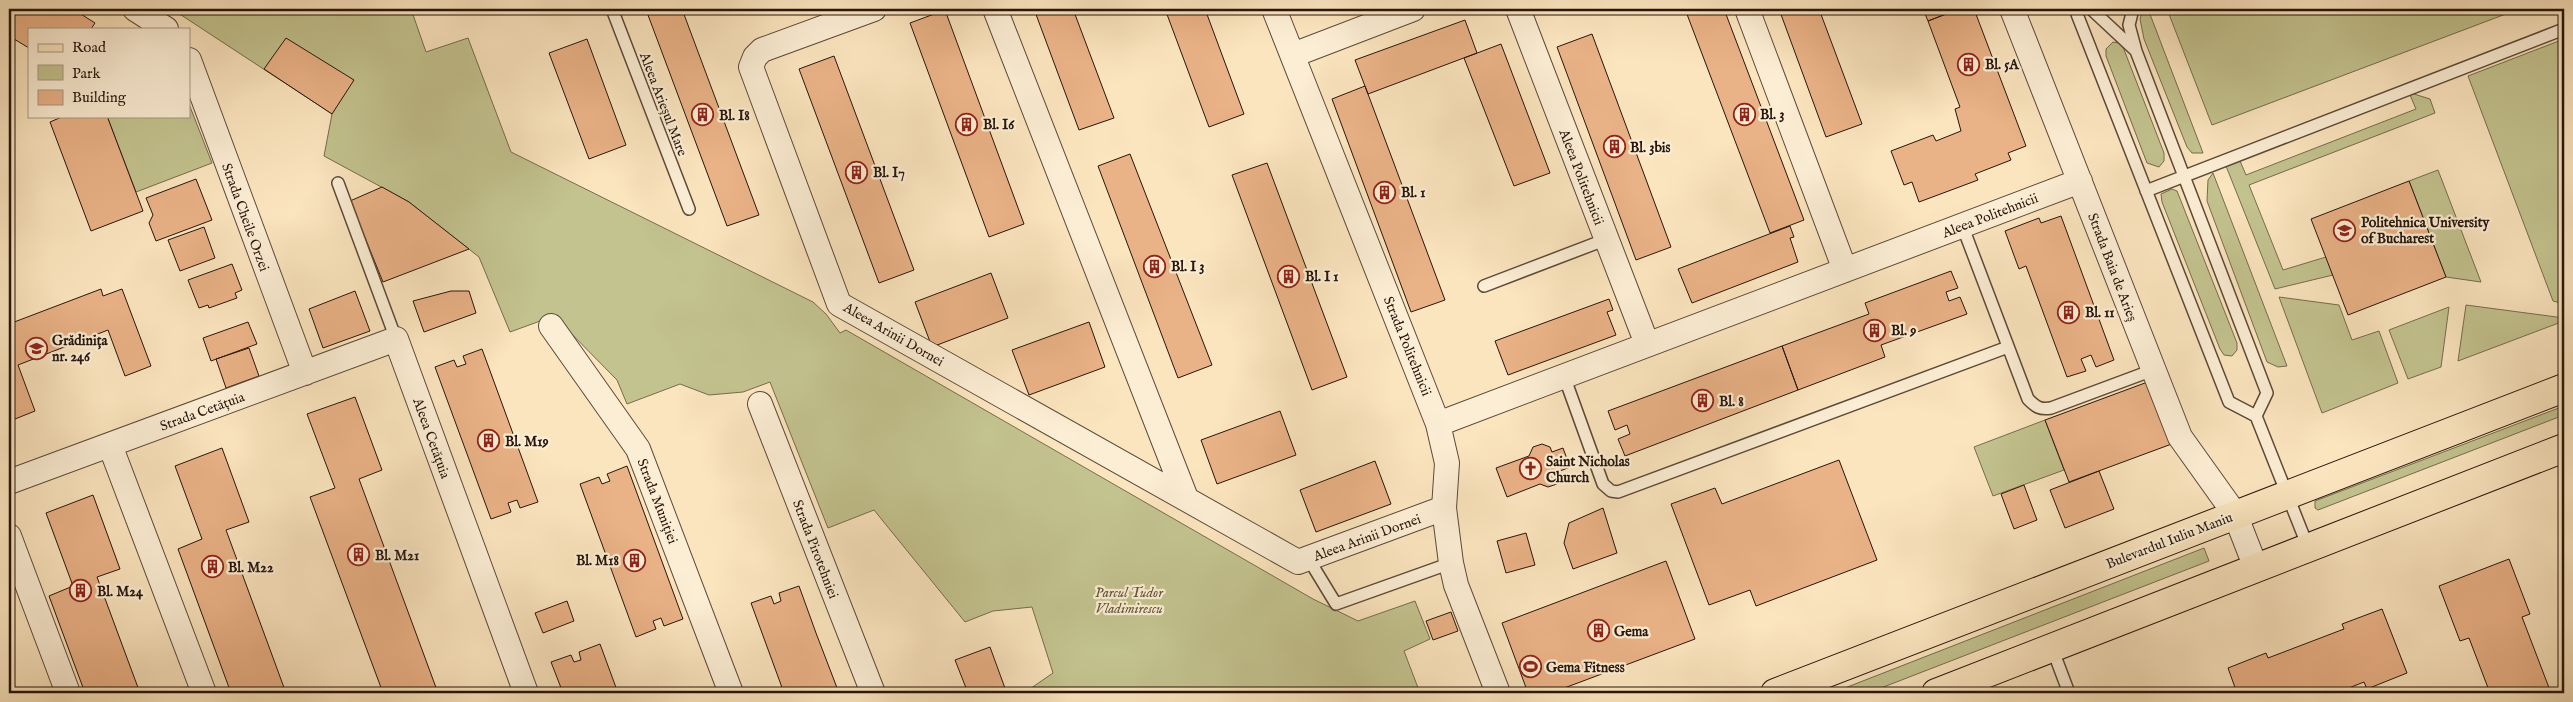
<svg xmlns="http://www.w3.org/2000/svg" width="2573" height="702" viewBox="0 0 2573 702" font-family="'IM FELL English',serif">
<rect width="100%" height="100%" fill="#fbe5bf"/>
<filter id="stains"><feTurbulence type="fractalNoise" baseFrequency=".004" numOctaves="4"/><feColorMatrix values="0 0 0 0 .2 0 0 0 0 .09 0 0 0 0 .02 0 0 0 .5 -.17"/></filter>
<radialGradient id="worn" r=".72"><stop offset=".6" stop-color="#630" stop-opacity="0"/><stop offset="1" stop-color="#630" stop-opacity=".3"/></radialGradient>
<!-- green -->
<path fill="#c3c38f" stroke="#756c4d" d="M 172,9 L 389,9 L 394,11 L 411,9 L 426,52 L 468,38 L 511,152 L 813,302 L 826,314 L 840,333 L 846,330 L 1313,599 L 1358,621 L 1415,601 L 1430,639 L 1404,651 L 1420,693 L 1024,693 L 1053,673 L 1032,607 L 993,611 L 965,622 L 874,510 L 828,528 L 770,382 L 743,392 L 709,395 L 680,384 L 627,404 L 617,380 L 554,316 L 510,332 L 479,257 L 409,202 L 324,156 L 332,114 Z
M 2143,9 L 2148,9 L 2203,153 L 2192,153 L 2187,147 L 2144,39 L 2140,19 Z
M 2167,9 L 2519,9 L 2212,125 Z
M 2564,39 L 2564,304 L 2553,301 L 2468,76 Z
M 2113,42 L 2119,43 L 2123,47 L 2164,153 L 2164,161 L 2159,167 L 2147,163 L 2106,56 L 2106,49 Z
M 2414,94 L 2430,99 L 2435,113 L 2249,185 L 2283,270 L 2326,257 L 2333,275 L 2275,289 L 2226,166 L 2240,161 L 2246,175 L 2416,109 L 2410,95 Z
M 189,104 L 212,163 L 136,192 L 107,116 L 189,116 Z
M 2438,170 L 2481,282 L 2446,277 L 2409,181 Z
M 2213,173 L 2287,366 L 2278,367 L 2267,362 L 2207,201 L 2208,180 Z
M 2172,189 L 2177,191 L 2237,343 L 2237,350 L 2232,356 L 2224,355 L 2220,349 L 2162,202 L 2161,194 Z
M 2279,297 L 2339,305 L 2352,340 L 2379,331 L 2398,383 L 2322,413 Z
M 2466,305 L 2564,318 L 2564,321 L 2458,361 Z
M 2449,307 L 2441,367 L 2408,379 L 2389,330 Z
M 2564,406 L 2564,415 L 2318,510 L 2315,508 L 2315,501 Z
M 2045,420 L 2064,470 L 1993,496 L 1974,447 Z
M 2204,548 L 2209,561 L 1868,693 L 1832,693 Z"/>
<!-- building -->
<path fill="#eab287" stroke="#27150b" d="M 9,9 L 73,9 L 95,23 L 91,29 L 29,29 L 29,48 L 9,36 Z
M 665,9 L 682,9 L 759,215 L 727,226 L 648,15 Z
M 1034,9 L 1073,9 L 1114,118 L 1079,130 Z
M 1165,9 L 1205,9 L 1244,114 L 1209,127 Z
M 1325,9 L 1339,9 L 1326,14 Z
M 1574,9 L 1588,9 L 1575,13 Z
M 1685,9 L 1724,9 L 1804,220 L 1770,233 Z
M 1779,9 L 1819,9 L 1862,124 L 1826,137 Z
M 1923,9 L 1959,9 L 1928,21 Z
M 1959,9 L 1974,9 L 2026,146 L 2008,153 L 2011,160 L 1975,174 L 1978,180 L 1919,202 L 1912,182 L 1904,185 L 1891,151 L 1933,135 L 1936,141 L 1961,131 L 1955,109 L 1960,107 L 1928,21 Z
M 945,10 L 1024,224 L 989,237 L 910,23 Z
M 1465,20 L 1477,53 L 1368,94 L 1355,60 Z
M 1592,34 L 1671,247 L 1636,260 L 1557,47 Z
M 286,38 L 354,80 L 332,114 L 264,69 Z
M 587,39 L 626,145 L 589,159 L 549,53 Z
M 1501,44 L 1550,173 L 1514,186 L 1464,58 Z
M 834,56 L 914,270 L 879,283 L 799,69 Z
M 1365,86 L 1445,300 L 1411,312 L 1332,99 Z
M 64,116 L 107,116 L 143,211 L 91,231 L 50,122 Z
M 1130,154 L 1212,365 L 1178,378 L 1098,166 Z
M 1267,163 L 1347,377 L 1312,390 L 1232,175 Z
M 196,179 L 212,220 L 156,241 L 149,223 L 153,215 L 146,198 Z
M 2409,181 L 2446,277 L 2348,315 L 2311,219 Z
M 382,187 L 409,202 L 469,249 L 383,282 L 350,201 Z
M 2061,216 L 2114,360 L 2096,367 L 2091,355 L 2081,359 L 2086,371 L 2067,377 L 2026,266 L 2019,269 L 2005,231 L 2039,218 L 2041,223 Z
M 1790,226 L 1794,237 L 1790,238 L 1798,262 L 1692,303 L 1678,269 Z
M 204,227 L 215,258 L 180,271 L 168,240 Z
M 232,264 L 242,290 L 235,293 L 237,298 L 209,308 L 208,305 L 199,308 L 188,280 Z
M 1951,271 L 1958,288 L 1946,292 L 1949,301 L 1960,297 L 1967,314 L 1881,345 L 1885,357 L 1798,390 L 1782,346 L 1869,314 L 1865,303 Z
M 991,273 L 1008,318 L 932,347 L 915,302 Z
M 101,289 L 103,296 L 122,289 L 151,366 L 125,376 L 108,330 L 18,365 L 35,411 L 10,421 L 9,324 Z
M 355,291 L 370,331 L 323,348 L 309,309 Z
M 451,291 L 469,291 L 476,313 L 424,332 L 413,301 Z
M 1609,299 L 1613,310 L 1607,312 L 1616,335 L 1508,375 L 1495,341 Z
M 248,322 L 257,344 L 211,361 L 203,338 Z
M 1089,322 L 1105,367 L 1029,395 L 1012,350 Z
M 1782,346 L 1798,390 L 1625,456 L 1618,439 L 1630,434 L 1627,425 L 1615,430 L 1608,411 Z
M 249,348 L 259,376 L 226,388 L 216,359 Z
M 482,349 L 538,502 L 520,508 L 517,500 L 508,503 L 511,512 L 491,519 L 435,367 L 454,360 L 457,367 L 466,364 L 463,356 Z
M 2153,380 L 2177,442 L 2069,482 L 2045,420 Z
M 355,397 L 382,470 L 359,479 L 438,693 L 383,693 L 310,497 L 335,488 L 307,414 Z
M 1280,411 L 1296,455 L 1217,484 L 1201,440 Z
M 1542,444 L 1550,447 L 1552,452 L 1563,448 L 1570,467 L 1560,471 L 1562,476 L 1557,484 L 1548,487 L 1540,484 L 1507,497 L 1496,468 L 1529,456 L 1533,447 Z
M 222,448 L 249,522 L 226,530 L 286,693 L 231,693 L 178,549 L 202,539 L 175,466 Z
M 1839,460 L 1877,560 L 1756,606 L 1750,590 L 1709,605 L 1671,504 L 1715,488 L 1722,504 Z
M 1375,461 L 1391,504 L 1316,532 L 1300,490 Z
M 627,466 L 683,619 L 664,626 L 661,618 L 653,621 L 656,629 L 636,637 L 580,484 L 599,477 L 602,484 L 610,481 L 607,474 Z
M 2099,471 L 2114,509 L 2065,528 L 2050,490 Z
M 2024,485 L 2037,520 L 2014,529 L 2001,494 Z
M 93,495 L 120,569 L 97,577 L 140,693 L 85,693 L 49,596 L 73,586 L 46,513 Z
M 1603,508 L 1617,553 L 1573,569 L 1564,543 L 1569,523 Z
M 1526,533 L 1535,565 L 1506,573 L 1497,541 Z
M 2509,559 L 2530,614 L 2522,617 L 2551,693 L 2490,693 L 2469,638 L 2460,641 L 2439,586 Z
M 1666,561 L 1695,639 L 1551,693 L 1528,693 L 1502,623 Z
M 799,586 L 816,633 L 839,693 L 784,693 L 751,603 L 771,596 L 774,604 L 781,601 L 779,593 Z
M 567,601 L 574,621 L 543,633 L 535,613 Z
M 2382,609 L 2407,673 L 2367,689 L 2364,682 L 2336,693 L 2237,693 L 2228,668 L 2266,653 L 2268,658 L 2344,629 L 2342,624 Z
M 1451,612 L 1458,631 L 1433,640 L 1426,621 Z
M 600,644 L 618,693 L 563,693 L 551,662 L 571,655 L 574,662 L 581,660 L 579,652 Z
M 990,647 L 1006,691 L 1000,693 L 968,693 L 955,660 Z"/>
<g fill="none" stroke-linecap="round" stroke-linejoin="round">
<defs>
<path id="service" d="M 612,9 L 689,209
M 2075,9 L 2229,402 L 2256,416 L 2308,547
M 2091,9 L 2136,51 L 2267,393 L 2256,416
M 2133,9 L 2129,25 L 2136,51
M 338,183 L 396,339
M 2146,191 L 2564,29
M 1962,225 L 2028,399 C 2036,407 2040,410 2051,408 L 2153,370
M 1484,286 L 1607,239
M 1564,376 L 1603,484 L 1611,491 L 1618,492 L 2008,347
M 1308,558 L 1336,604 L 1451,563
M 2052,648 L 2069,693"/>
<path id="minor" d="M 135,9 L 166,29
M 874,9 L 762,50 L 755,57 L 751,67 L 839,304 L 1298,562 L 1444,508
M 995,9 L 1186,498
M 1274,9 L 1438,424 L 1447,463 L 1444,508 L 1451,563 L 1456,585 L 1498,693
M 1518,9 L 1647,344
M 1747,9 L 1845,270
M 2012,9 L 2180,437 L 2235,514 L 2256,568
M 1293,55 L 1413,9
M 189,60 L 305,373
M 551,326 L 638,449 L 731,693
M 760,404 L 873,693
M 1438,424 L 2080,181
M 110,445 L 204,693
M 9,482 L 396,339 L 526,693
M 9,536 L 68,693"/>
<path id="primary" d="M 1775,693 L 2564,388
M 1936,693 L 2564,448"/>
</defs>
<!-- service casing -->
<use href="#service" stroke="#5c4938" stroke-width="14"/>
<!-- minor casing -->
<use href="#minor" stroke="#5c4938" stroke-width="26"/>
<!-- primary casing -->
<use href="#primary" stroke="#27150b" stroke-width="30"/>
<!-- service -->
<use href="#service" stroke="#fceed5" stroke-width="11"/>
<!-- minor -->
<use href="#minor" stroke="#fceed5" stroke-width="24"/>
<!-- primary -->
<use href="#primary" stroke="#fbe5bf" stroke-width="28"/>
</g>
<!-- icons -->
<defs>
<symbol id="building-ring" viewBox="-11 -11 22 22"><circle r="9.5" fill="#fceed5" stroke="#8f2418" stroke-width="1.5"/><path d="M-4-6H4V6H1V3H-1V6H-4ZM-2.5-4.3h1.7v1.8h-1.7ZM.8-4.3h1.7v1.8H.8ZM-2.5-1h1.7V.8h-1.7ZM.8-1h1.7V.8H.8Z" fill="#8f2418"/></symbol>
<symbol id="university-ring" viewBox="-11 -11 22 22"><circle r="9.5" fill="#fceed5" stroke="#8f2418" stroke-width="1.5"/><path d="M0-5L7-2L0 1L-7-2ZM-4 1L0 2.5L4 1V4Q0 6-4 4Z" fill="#8f2418"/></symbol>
<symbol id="school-ring" viewBox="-11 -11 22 22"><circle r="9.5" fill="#fceed5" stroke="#8f2418" stroke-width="1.5"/><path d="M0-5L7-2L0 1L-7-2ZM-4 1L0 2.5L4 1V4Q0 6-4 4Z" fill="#8f2418"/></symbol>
<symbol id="church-ring" viewBox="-11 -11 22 22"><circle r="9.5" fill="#fceed5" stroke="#8f2418" stroke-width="1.5"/><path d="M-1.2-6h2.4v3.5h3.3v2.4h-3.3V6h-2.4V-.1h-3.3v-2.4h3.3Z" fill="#8f2418"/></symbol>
<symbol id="stadium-ring" viewBox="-11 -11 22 22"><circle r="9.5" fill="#fceed5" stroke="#8f2418" stroke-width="1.5"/><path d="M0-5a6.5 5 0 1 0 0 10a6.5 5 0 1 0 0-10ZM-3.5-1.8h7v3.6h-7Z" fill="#8f2418"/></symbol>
</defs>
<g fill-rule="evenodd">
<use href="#building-ring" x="1956" y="52" width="25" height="25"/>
<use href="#building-ring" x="1732" y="102" width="25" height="25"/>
<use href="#building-ring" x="690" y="102" width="25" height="25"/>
<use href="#building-ring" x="954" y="112" width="25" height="25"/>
<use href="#building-ring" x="1602" y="134" width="25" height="25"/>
<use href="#building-ring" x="844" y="160" width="25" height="25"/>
<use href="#building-ring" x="1372" y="180" width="25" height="25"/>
<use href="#university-ring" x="2332" y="218" width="25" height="25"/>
<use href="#building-ring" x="1142" y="254" width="25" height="25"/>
<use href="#building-ring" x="1276" y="264" width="25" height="25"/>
<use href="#building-ring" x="2056" y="300" width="25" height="25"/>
<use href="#building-ring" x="1862" y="318" width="25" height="25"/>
<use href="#school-ring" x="24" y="336" width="25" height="25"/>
<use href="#building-ring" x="1690" y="388" width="25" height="25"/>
<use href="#building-ring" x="476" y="428" width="25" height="25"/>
<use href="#church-ring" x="1518" y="456" width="25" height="25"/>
<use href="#building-ring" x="346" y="542" width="25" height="25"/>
<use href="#building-ring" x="622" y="548" width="25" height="25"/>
<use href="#building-ring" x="200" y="554" width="25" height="25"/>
<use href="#building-ring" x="68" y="578" width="25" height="25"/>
<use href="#building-ring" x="1586" y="618" width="25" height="25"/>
<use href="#stadium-ring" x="1518" y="654" width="25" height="25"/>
</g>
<g text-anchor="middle" stroke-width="4.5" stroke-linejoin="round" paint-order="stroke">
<!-- poi labels -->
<g font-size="14" font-weight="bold" fill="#27150b" stroke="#fceed5" text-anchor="start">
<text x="1985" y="69">Bl. 5A</text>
<text x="1760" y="119">Bl. 3</text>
<text x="719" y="120">Bl. I8</text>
<text x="983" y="129">Bl. I6</text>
<text x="1630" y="152">Bl. 3bis</text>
<text x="873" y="177">Bl. I7</text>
<text x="1401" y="197">Bl. 1</text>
<text x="2361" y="227">Politehnica University<tspan x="2361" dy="16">of Bucharest</tspan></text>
<text x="1171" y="271">Bl. I 3</text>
<text x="1305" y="281">Bl. I 1</text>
<text x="2085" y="317">Bl. 11</text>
<text x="1891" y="335">Bl. 9</text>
<text x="52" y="345">Grădinița<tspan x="52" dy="16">nr. 246</tspan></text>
<text x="1719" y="406">Bl. 8</text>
<text x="505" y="446">Bl. M19</text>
<text x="1546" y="466">Saint Nicholas<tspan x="1546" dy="16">Church</tspan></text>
<text x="375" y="560">Bl. M21</text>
<text x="619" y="565" text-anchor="end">Bl. M18</text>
<text x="228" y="572">Bl. M22</text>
<text x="97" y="596">Bl. M24</text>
<text x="1614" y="636">Gema</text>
<text x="1546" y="672">Gema Fitness</text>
</g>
<!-- street labels -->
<g font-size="14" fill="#27150b" stroke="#fceed5">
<text transform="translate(664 104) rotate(69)" y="5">Aleea Arieșul Mare</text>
<text transform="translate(1582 177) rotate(69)" y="5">Aleea Politehnicii</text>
<text transform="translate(1990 215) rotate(-21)" y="5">Aleea Politehnicii</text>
<text transform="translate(246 217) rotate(70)" y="5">Strada Cheile Orzei</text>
<text transform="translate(2113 267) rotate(69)" y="5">Strada Baia de Arieș</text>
<text transform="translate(894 334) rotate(30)" y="5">Aleea Arinii Dornei</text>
<text transform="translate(1408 346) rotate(68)" y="5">Strada Politehnicii</text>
<text transform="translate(202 411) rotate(-20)" y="5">Strada Cetățuia</text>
<text transform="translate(432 438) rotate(70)" y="5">Aleea Cetățuia</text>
<text transform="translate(658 501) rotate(69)" y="5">Strada Muniției</text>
<text transform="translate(1367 537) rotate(-20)" y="5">Aleea Arinii Dornei</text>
<text transform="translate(2169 540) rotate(-21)" y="5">Bulevardul Iuliu Maniu</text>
<text transform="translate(816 549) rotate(69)" y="5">Strada Pirotehniei</text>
</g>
<!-- park labels -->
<g font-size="14" font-style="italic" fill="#5e5239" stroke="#fceed5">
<text x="1129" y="597">Parcul Tudor<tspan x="1129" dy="16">Vladimirescu</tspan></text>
</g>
</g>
<!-- margin -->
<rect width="2573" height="702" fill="none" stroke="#fbe5bf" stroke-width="30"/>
<rect x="10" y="10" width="2553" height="682" fill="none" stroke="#27150b" stroke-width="2.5"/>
<rect x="15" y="15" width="2543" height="672" fill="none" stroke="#27150b"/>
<!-- legend -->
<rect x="28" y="28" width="162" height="90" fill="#fceed5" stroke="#a79784"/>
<rect x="38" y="44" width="25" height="8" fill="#fbe5bf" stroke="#a79784"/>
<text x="72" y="52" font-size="15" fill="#27150b">Road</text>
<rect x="38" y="65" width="25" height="15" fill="#c3c38f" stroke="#a79784"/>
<text x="72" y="78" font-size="15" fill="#27150b">Park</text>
<rect x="38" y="90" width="25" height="15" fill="#eab287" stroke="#a79784"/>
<text x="72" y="102" font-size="15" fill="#27150b">Building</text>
<rect width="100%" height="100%" filter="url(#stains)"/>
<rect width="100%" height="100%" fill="url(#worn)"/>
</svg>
